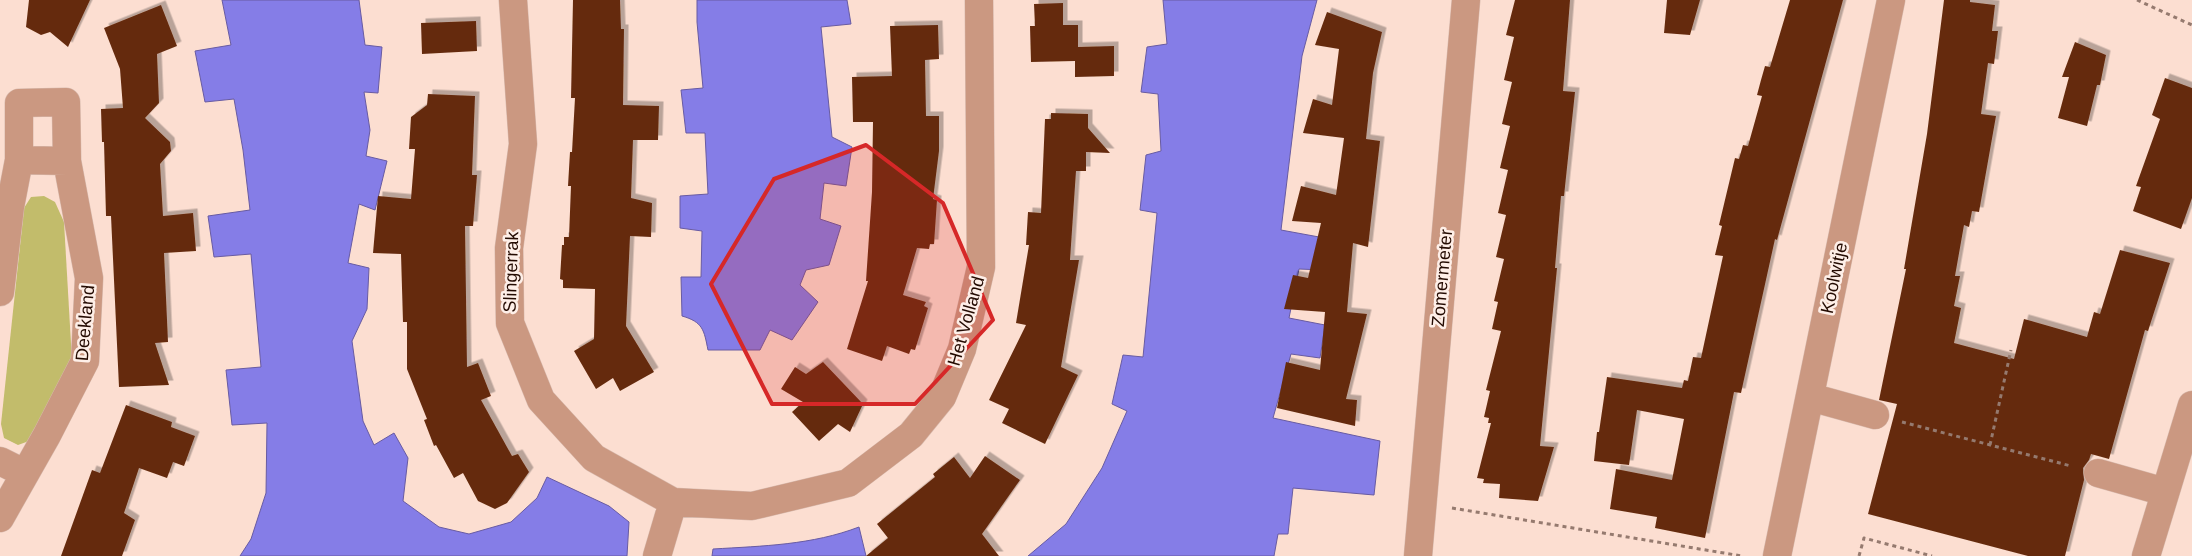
<svg xmlns="http://www.w3.org/2000/svg" width="2192" height="556" viewBox="0 0 2192 556" font-family="Arial,sans-serif">
<defs>
<filter id="shadow"><feDropShadow dx="4.5" dy="-4.5" stdDeviation="0" flood-color="#0004"/></filter>
</defs>
<rect width="100%" height="100%" fill="#fcded1"/>
<!-- green -->
<path fill="#c2bc6b" d="M 44,196 L 55,202 L 64,222 L 72,361 L 29,441 L 18,445 L 4,438 L 1,424 L 24,208 L 31,197 Z"/>
<!-- water -->
<path fill="#857de7" stroke="#685ba2" d="M 222,0 L 359,0 L 365,45 L 382,47 L 378,93 L 364,92 L 370,130 L 366,156 L 387,161 L 375,210 L 359,204 L 348,263 L 369,268 L 367,309 L 352,341 L 363,421 L 374,445 L 394,433 L 408,458 L 403,501 L 439,527 L 469,534 L 511,522 L 537,498 L 547,477 L 609,506 L 629,522 L 627,556 L 240,556 L 251,539 L 266,493 L 267,423 L 232,425 L 226,370 L 261,367 L 251,254 L 214,257 L 208,216 L 250,210 L 243,150 L 234,99 L 205,102 L 195,51 L 231,45 Z
M 697,0 L 847,0 L 851,24 L 821,27 L 832,137 L 852,147 L 846,186 L 824,183 L 820,219 L 841,226 L 829,265 L 806,270 L 800,285 L 818,302 L 792,340 L 770,330 L 760,350 L 708,350 C 704,330 703,322 682,316 L 681,277 L 701,277 L 702,231 L 680,228 L 680,196 L 708,194 L 705,133 L 686,133 L 681,90 L 703,88 L 697,22 Z
M 1163,0 L 1317,0 L 1302,56 L 1281,230 L 1330,239 L 1323,270 L 1299,269 L 1289,318 L 1325,325 L 1320,358 L 1291,354 L 1273,418 L 1380,441 L 1374,495 L 1293,488 L 1288,534 L 1278,534 L 1274,556 L 1028,556 L 1066,524 L 1102,468 L 1127,411 L 1112,404 L 1123,355 L 1143,357 L 1157,213 L 1140,210 L 1146,155 L 1161,151 L 1158,94 L 1141,92 L 1147,47 L 1167,44 Z
M 859,527 L 866,556 L 712,556 L 713,549 C 763,546 812,545 859,527 Z"/>
<!-- building -->
<path fill="#652b0d" filter="url(#shadow)" d="M 29,0 L 90,0 L 68,47 L 50,32 L 41,35 L 26,27 Z
M 573,0 L 620,0 L 621,29 L 624,29 L 623,105 L 659,106 L 658,140 L 633,140 L 631,198 L 652,203 L 651,237 L 630,236 L 626,326 L 654,372 L 620,391 L 613,378 L 596,389 L 574,351 L 594,339 L 595,289 L 563,288 L 563,280 L 560,279 L 562,245 L 564,245 L 564,237 L 569,237 L 571,186 L 568,186 L 570,152 L 572,152 L 575,98 L 571,98 Z
M 1515,0 L 1570,0 L 1563,91 L 1575,92 L 1564,196 L 1561,196 L 1555,268 L 1557,268 L 1540,446 L 1554,447 L 1538,501 L 1499,498 L 1500,484 L 1483,483 L 1484,479 L 1477,478 L 1491,423 L 1488,423 L 1489,418 L 1484,417 L 1490,391 L 1486,390 L 1501,331 L 1492,329 L 1498,302 L 1494,301 L 1504,259 L 1496,257 L 1506,215 L 1498,213 L 1508,170 L 1500,168 L 1510,126 L 1502,124 L 1512,82 L 1504,80 L 1514,37 L 1506,35 Z
M 1667,0 L 1700,0 L 1690,35 L 1664,33 Z
M 1790,0 L 1843,0 L 1777,240 L 1775,239 L 1741,393 L 1734,392 L 1705,538 L 1655,528 L 1657,517 L 1610,509 L 1616,469 L 1672,480 L 1684,419 L 1637,410 L 1629,465 L 1594,461 L 1597,432 L 1599,432 L 1607,377 L 1682,388 L 1684,380 L 1688,381 L 1693,357 L 1701,358 L 1723,256 L 1715,255 L 1722,226 L 1719,225 L 1735,158 L 1739,159 L 1743,145 L 1748,146 L 1762,96 L 1757,95 L 1761,80 L 1765,66 L 1770,67 Z
M 1944,0 L 1970,0 L 1970,2 L 1995,5 L 1992,31 L 1998,31 L 1994,64 L 1988,63 L 1981,114 L 1996,116 L 1979,212 L 1972,211 L 1969,227 L 1964,225 L 1955,276 L 1960,276 L 1954,306 L 1961,308 L 1954,343 L 2014,359 L 2024,319 L 2087,337 L 2094,312 L 2100,314 L 2120,250 L 2170,263 L 2148,331 L 2145,330 L 2109,459 L 2091,454 L 2089,460 L 2083,468 L 2084,480 L 2065,556 L 2028,556 L 1868,514 L 1897,404 L 1879,400 L 1906,269 L 1904,269 L 1927,134 Z
M 1063,3 L 1063,25 L 1078,25 L 1078,47 L 1114,46 L 1114,76 L 1075,77 L 1075,61 L 1031,62 L 1030,26 L 1035,26 L 1034,4 Z
M 161,5 L 177,46 L 157,54 L 159,103 L 145,118 L 170,142 L 171,151 L 160,164 L 163,216 L 193,213 L 196,251 L 164,253 L 168,342 L 155,343 L 169,385 L 119,387 L 111,216 L 106,216 L 104,142 L 102,142 L 101,109 L 123,108 L 120,69 L 104,28 Z
M 1327,12 L 1382,32 L 1373,73 L 1366,139 L 1380,141 L 1368,247 L 1353,243 L 1347,312 L 1367,314 L 1346,399 L 1357,400 L 1355,426 L 1277,408 L 1286,362 L 1320,370 L 1325,312 L 1284,309 L 1293,275 L 1308,278 L 1321,223 L 1292,221 L 1301,186 L 1336,195 L 1344,138 L 1303,133 L 1313,99 L 1332,105 L 1339,49 L 1315,45 Z
M 476,21 L 477,51 L 422,54 L 421,23 Z
M 938,25 L 939,59 L 925,60 L 926,116 L 939,116 L 939,151 L 933,199 L 937,200 L 934,244 L 930,244 L 929,249 L 917,248 L 903,295 L 926,302 L 924,306 L 928,308 L 915,350 L 911,349 L 909,354 L 887,346 L 882,361 L 847,349 L 868,281 L 866,281 L 872,192 L 873,122 L 853,122 L 852,77 L 892,76 L 890,26 Z
M 2075,42 L 2106,55 L 2100,85 L 2097,85 L 2087,126 L 2058,118 L 2069,77 L 2062,77 Z
M 2165,78 L 2192,88 L 2192,198 L 2181,229 L 2133,211 L 2141,187 L 2136,186 L 2160,119 L 2152,115 Z
M 428,94 L 475,96 L 472,175 L 477,175 L 473,226 L 465,226 L 467,367 L 478,363 L 491,396 L 481,400 L 512,456 L 518,454 L 529,472 L 507,503 L 495,509 L 478,501 L 463,473 L 454,478 L 436,445 L 434,446 L 424,420 L 427,419 L 407,369 L 407,322 L 403,322 L 401,254 L 373,253 L 378,196 L 411,199 L 415,149 L 409,149 L 411,117 L 427,105 Z
M 1051,113 L 1088,114 L 1088,128 L 1110,153 L 1086,152 L 1086,171 L 1076,171 L 1070,260 L 1079,260 L 1061,367 L 1078,375 L 1045,444 L 1002,423 L 1009,409 L 989,400 L 1026,325 L 1016,323 L 1029,245 L 1026,245 L 1028,212 L 1041,213 L 1045,119 L 1051,119 Z
M 823,362 L 863,404 L 850,432 L 838,424 L 819,441 L 792,412 L 803,402 L 781,389 L 795,367 L 806,374 Z
M 126,405 L 172,422 L 171,427 L 195,436 L 184,466 L 173,462 L 167,478 L 139,468 L 124,513 L 135,520 L 122,556 L 61,556 L 92,470 L 100,473 Z
M 985,456 L 1020,480 L 982,534 L 999,556 L 866,556 L 888,538 L 877,524 L 935,477 L 933,474 L 954,457 L 970,478 Z"/>
<g fill="none" stroke-linecap="round" stroke-linejoin="round">
<defs>
<path id="minor" d="M 513,0 L 523,144 L 509,248 L 510,323 L 541,400 L 594,458 L 673,502
M 19,160 L 19,103 L 66,102 L 67,161
M 0,292 L 10,207 L 19,160 L 67,161 L 89,278 L 85,361 L 47,435 L 0,518
M 1810,397 L 1875,415
M 0,461 L 24,473
M 2098,473 L 2165,492
M 657,556 L 673,502 L 752,506 L 848,483 L 911,435 L 942,397 L 962,349 L 981,267 L 979,0
M 1418,556 L 1466,0
M 1777,556 L 1891,0
M 2146,556 L 2192,405"/>
</defs>
<!-- minor casing -->
<use href="#minor" stroke="#d9bcb0" stroke-width="29"/>
<!-- path -->
<path stroke="#957a6f" stroke-width="3" stroke-dasharray="4 4" stroke-linecap="butt" d="M 2137,0 L 2192,25
M 1902,422 L 2071,466
M 1990,445 L 2011,350
M 1452,508 L 1742,556
M 1859,556 L 1864,538 L 1932,556"/>
<!-- minor -->
<use href="#minor" stroke="#cb9881" stroke-width="28"/>
</g>
<!-- marked area -->
<path fill="#d62828" fill-opacity="0.2" stroke="#d62828" stroke-width="4" stroke-linejoin="round" d="M 866,145 L 943,203 L 993,320 L 915,404 L 772,404 L 711,284 L 774,179 Z"/>
<g text-anchor="middle" stroke-width="5" stroke-linejoin="round" paint-order="stroke">
<!-- street labels -->
<g font-size="18" fill="#240b02" stroke="#feefe8">
<text transform="translate(511 272) rotate(-88)" y="6">Slingerrak</text>
<text transform="translate(1442 278) rotate(-85)" y="6">Zomermeter</text>
<text transform="translate(1834 278) rotate(-78)" y="6">Koolwitje</text>
<text transform="translate(966 321) rotate(-74)" y="6">Het Volland</text>
<text transform="translate(85 323) rotate(-85)" y="6">Deekland</text>
</g>
</g>
</svg>
